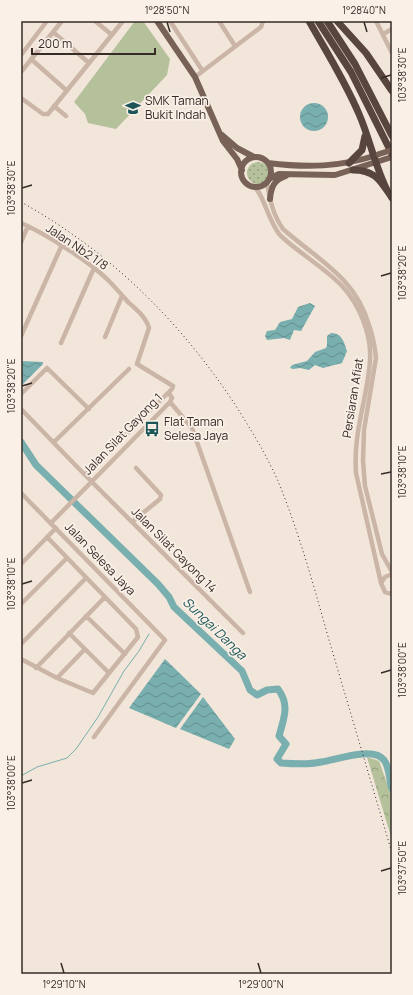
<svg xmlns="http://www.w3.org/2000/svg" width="413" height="995" viewBox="0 0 413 995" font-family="Manrope,sans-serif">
<defs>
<pattern id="grass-dots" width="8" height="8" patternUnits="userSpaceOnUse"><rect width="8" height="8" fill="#b5c19a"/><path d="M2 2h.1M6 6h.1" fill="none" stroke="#949d7e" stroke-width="1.8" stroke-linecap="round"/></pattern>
<pattern id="forest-crowns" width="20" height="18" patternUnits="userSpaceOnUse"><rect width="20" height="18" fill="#b5c19a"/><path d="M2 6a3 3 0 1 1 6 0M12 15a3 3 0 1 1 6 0" fill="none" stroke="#949d7e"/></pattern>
<pattern id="water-waves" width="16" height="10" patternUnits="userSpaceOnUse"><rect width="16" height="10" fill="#79afaf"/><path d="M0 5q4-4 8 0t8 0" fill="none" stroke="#648f8e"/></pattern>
</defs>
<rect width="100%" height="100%" fill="#f2e6da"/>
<!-- grass -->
<path fill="url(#grass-dots)" d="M247 173a11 11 0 1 1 22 0a11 11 0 1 1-22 0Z"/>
<!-- forest -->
<path fill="url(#forest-crowns)" d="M 367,757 L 379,761 L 392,797 L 392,840 Z"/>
<!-- park -->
<path fill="#b5c19a" d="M 135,21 L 143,21 L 170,59 L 167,75 L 116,129 L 88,123 L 85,114 L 74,102 Z"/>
<!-- water -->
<path fill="url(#water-waves)" d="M300 117a14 14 0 1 1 28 0a14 14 0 1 1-28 0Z
M 310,303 L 315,306 L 301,331 L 294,330 L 290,340 L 284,338 L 267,340 L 265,336 L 267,331 L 275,330 L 280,322 L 292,319 L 298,307 Z
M 331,333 C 342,333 344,342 347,351 L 342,363 L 323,368 L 315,365 L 309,370 L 300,368 L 293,369 L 290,368 L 292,365 L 307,361 L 315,352 L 326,348 L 327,345 L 327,336 Z
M 21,361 L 43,362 L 43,364 L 21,386 Z
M 165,659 L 201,694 L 176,728 L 129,708 Z
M 203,697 L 235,739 L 229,749 L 180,729 Z"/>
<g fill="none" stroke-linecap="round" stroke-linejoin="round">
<!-- stream -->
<path stroke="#79afaf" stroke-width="1" d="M 21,776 L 37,767 L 67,758 L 76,749 L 98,717 L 124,671 L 139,651 L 149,634"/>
<!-- river -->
<path stroke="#79afaf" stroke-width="7" d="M 21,442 L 36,465 L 158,584 L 169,597 L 174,607 L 242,671 L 250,690 L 257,695 L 267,690 L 278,689 C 290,705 284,718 279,736 L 286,744 L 277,759 L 281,763 C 294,764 308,765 321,762 C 336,760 373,746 384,760 C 390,768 389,780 392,789"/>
<!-- minor -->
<path stroke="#cab5a6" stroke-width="4.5" d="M 95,21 L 112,35
M 170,21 L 202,70
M 219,21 L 235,46
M 376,21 L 392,53
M 53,32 L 89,63
M 383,34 L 392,29
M 21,55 L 47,21
M 31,59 L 66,90
M 21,72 L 62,21
M 195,77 L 261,27 L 263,21
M 21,98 L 43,114 L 48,114 L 123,21
M 54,106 L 66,116
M 267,183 C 270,200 273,215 283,229 C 318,260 355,277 369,325 C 373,337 375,347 376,358 L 364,430 L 363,461 L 365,486 L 382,554 L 392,572
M 253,186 C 263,191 269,224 281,236 C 300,254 324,267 342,286 C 359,304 372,335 370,361 C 367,401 353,431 356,473 L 381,583
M 21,223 C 46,234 87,260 107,279 C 114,286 121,294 128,302 C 136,309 146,317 149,328 L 137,364 L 173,386 L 172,389 L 85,475 L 243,633
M 21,242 L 28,226
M 21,336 L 61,247
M 105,337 L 122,296
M 61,343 L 94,268
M 21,394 L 47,368 L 89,409
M 170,402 L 192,428 L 250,592
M 21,409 L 85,475
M 54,442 L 129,369
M 21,493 L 165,640 L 94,737
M 132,522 L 160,499 L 161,495 L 136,468
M 51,523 L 170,402 L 172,398 L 169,393
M 21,564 L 56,528
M 392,574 L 385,577 L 381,583 L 385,592 L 392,594
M 21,604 L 67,558
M 86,616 L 125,654
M 69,633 L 109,673
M 21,644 L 86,578
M 21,659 L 57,678 L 93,693 L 138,637 L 136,629 L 47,537
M 36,668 L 105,597
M 57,678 L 85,649"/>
<!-- major -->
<path stroke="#786258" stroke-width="6" d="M 157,21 L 195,77 L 223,141 L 237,159 L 242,170
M 222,135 L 237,148 L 254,157
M241 172a15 15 0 1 1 30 0a15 15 0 1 1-30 0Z
M 268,163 C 308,168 340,167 377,155
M 269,179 L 279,174 L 335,175 L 392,157
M 270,199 C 271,187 274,180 286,176"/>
<!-- highway -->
<path stroke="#57453e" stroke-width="7" d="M 309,21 C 326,51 345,81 359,114 C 370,139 375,167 388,192
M 318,21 L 351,72 L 392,154
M 327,21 L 355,64 L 392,136
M 337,21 L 366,53 L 392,91
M 349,163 L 362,150 L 365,136
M 353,170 C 375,170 380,180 392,198"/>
<!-- rail -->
<path stroke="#362b27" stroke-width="1" stroke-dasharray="1 3" stroke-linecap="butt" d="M 21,202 C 109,251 179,320 234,403 C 250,428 266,454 278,481 C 299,532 314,587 329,640 C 350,711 371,782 392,853"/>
<!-- major-bridge -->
<path stroke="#786258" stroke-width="6" d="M 379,154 L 392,150"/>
</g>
<!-- ticks -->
<path fill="none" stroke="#362b27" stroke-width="1.5" d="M 167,22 L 170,32M 364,22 L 367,32M 381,78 L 391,75M 22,188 L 32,185M 381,276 L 391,273M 22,386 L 32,383M 381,474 L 391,472M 22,584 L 32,581M 381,673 L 391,670M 22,783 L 32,780M 381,871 L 391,868M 61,963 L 64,973M 258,963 L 261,973"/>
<!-- icons -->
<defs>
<symbol id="school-bare" viewBox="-9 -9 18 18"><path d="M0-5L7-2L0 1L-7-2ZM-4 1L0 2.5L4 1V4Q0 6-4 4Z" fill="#1c5658" stroke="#faf0e7" stroke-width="2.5" paint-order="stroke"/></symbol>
<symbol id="bus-bare" viewBox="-9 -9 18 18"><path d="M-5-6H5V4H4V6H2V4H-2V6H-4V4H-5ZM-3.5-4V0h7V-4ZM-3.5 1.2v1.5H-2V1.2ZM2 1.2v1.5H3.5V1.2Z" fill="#1c5658" stroke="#faf0e7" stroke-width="2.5" paint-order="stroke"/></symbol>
</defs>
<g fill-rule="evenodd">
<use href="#school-bare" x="122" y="97" width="22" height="22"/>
<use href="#bus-bare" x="141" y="418" width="22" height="22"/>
</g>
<g text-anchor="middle" stroke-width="3.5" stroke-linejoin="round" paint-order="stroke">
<!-- poi labels -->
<g font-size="12" fill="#362b27" stroke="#faf0e7" text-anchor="start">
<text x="145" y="105">SMK Taman<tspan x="145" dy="14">Bukit Indah</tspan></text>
<text x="164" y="426">Flat Taman<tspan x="164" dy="14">Selesa Jaya</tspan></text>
</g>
<!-- street labels -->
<g font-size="12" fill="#362b27" stroke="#faf0e7">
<text transform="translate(77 247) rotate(34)" y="4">Jalan Nb2 1/8</text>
<text transform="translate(353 398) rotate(-81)" y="4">Persiaran Afiat</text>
<text transform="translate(123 434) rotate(-46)" y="4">Jalan Silat Gayong 1</text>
<text transform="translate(174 550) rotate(45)" y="4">Jalan Silat Gayong 14</text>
<text transform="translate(100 559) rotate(46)" y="4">Jalan Selesa Jaya</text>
</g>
<!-- water labels -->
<g font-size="13" font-style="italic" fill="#1c5658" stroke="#faf0e7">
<text transform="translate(215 628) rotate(44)" y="5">Sungai Danga</text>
</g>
</g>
<!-- border -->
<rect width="413" height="995" fill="none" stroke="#faf0e7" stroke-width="44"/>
<!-- scale -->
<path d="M32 48v6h123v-6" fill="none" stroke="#362b27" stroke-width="2"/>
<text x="38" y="48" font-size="12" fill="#362b27" stroke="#faf0e7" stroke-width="3" paint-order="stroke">200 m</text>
<rect x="22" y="22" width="369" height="951" fill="none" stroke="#362b27" stroke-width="1.5"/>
<g font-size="10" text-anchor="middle" fill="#362b27">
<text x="167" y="14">1°28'50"N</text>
<text x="364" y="14">1°28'40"N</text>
<text transform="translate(402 75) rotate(-90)" y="4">103°38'30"E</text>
<text transform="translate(11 188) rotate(-90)" y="4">103°38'30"E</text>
<text transform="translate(402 273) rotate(-90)" y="4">103°38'20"E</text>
<text transform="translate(11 386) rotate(-90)" y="4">103°38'20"E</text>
<text transform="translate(402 472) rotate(-90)" y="4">103°38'10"E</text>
<text transform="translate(11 584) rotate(-90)" y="4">103°38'10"E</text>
<text transform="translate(402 670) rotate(-90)" y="4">103°38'00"E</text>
<text transform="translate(11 783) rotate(-90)" y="4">103°38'00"E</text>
<text transform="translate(402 868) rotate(-90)" y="4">103°37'50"E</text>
<text x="64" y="988">1°29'10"N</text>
<text x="261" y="988">1°29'00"N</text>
</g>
</svg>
